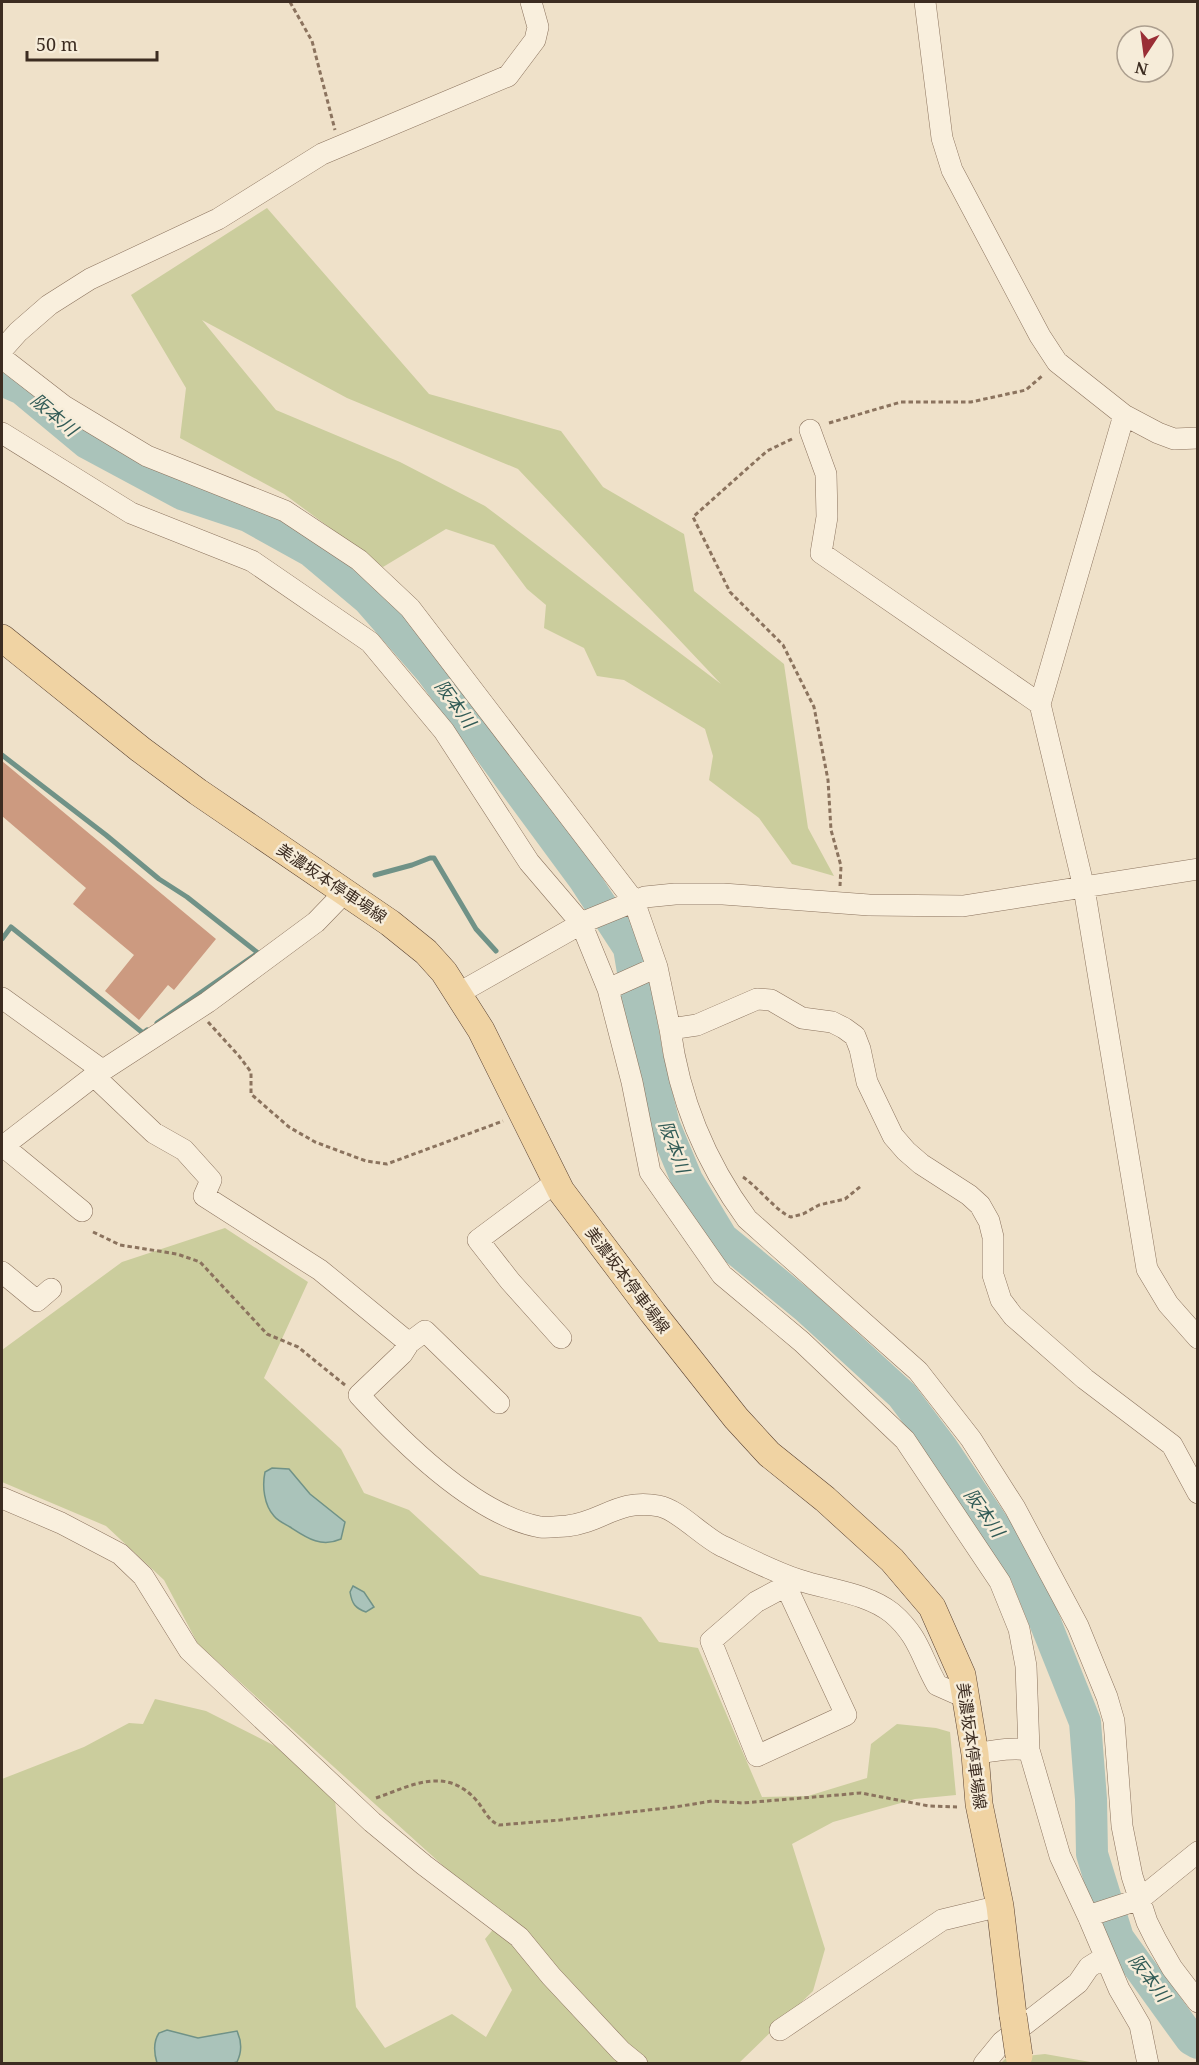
<svg xmlns="http://www.w3.org/2000/svg" width="1199" height="2065" viewBox="0 0 1199 2065" font-family="'Noto Serif','Noto Sans JP',serif">
<rect width="100%" height="100%" fill="#efe1c9"/>
<!-- green -->
<path fill="#cbcd9d" fill-rule="evenodd" d="M 267,208 L 429,394 L 561,431 L 603,487 L 684,534 L 694,591 L 784,664 L 808,828 L 834,876 L 792,864 L 759,818 L 709,780 L 713,756 L 705,729 L 624,680 L 597,676 L 584,648 L 544,628 L 546,605 L 527,589 L 494,545 L 446,529 L 383,567 L 284,494 L 180,438 L 186,388 L 131,295 ZM 202,320 L 347,398 L 518,469 L 721,684 L 485,506 L 400,462 L 276,410 Z
M 225,1228 L 308,1282 L 264,1378 L 341,1449 L 364,1493 L 409,1510 L 480,1575 L 641,1617 L 659,1642 L 698,1648 L 762,1797 L 808,1796 L 867,1778 L 871,1744 L 897,1724 L 936,1728 L 950,1732 L 956,1795 L 915,1799 L 833,1822 L 792,1844 L 825,1949 L 813,1991 L 739,2063 L 2,2063 L 2,1779 L 84,1747 L 129,1723 L 143,1724 L 155,1699 L 206,1711 L 277,1747 L 335,1800 L 356,2007 L 385,2048 L 452,2014 L 486,2037 L 512,1990 L 485,1939 L 502,1919 L 198,1644 L 164,1580 L 106,1526 L 2,1482 L 2,1350 L 122,1262 Z
M 1045,2054 L 1096,2063 L 1000,2064 L 1006,2058 Z"/>
<!-- water -->
<path fill="#aac3ba" stroke="#709287" stroke-width="1.5" d="M 272,1468 L 289,1469 L 310,1494 L 345,1522 L 341,1539 C 321,1548 307,1538 290,1527 C 285,1524 278,1521 274,1516 C 264,1505 262,1486 265,1472 Z
M 353,1586 L 364,1592 L 374,1607 L 366,1612 C 355,1608 352,1604 350,1592 Z
M 167,2030 L 198,2038 L 237,2031 C 242,2042 242,2052 237,2062 L 233,2063 L 157,2063 C 154,2053 153,2042 159,2033 Z"/>
<g fill="none" stroke-linecap="round" stroke-linejoin="round">
<!-- stream -->
<path stroke="#709287" stroke-width="5" d="M 2,755 L 106,835 L 159,879 L 187,897 L 258,953 L 157,1023
M 375,875 L 412,865 L 430,858 L 434,858 L 476,929 L 496,951
M 2,939 L 11,927 L 143,1033 L 147,1030"/>
<!-- river -->
<path stroke="#aac3ba" stroke-width="32" d="M 2,380 L 22,389 L 87,443 L 182,494 L 248,516 L 311,551 L 368,599 L 431,671 L 584,879 L 629,948 L 647,1055 L 664,1125 L 687,1180 L 722,1238 L 807,1308 L 902,1395 L 942,1448 L 1025,1572 L 1085,1722 L 1091,1799 L 1092,1854 L 1118,1938 L 1191,2039 L 1198,2043"/>
</g>
<!-- building -->
<path fill="#cc9a80" d="M 2,761 L 216,939 L 174,990 L 168,985 L 139,1020 L 105,991 L 134,955 L 73,904 L 86,888 L 2,816 Z"/>
<g fill="none" stroke-linecap="round" stroke-linejoin="round">
<defs>
<path id="minor" d="M 925,2 L 942,138 L 952,170 L 1040,336 L 1057,362 L 1124,415 L 1158,433 L 1174,439 L 1198,438
M 2,350 L 18,332 L 49,305 L 90,279 L 218,219 L 322,154 L 508,76 L 535,40 L 538,27 L 531,2
M 2,358 L 64,406 L 147,456 L 285,511 L 359,560 L 410,608 L 634,901 L 657,967 L 670,1029 L 697,1025 L 757,999 L 771,1000 L 802,1018 L 832,1022 L 844,1028 L 855,1036 L 860,1049 L 867,1082 L 893,1136 L 906,1151 L 921,1164 L 969,1195 L 980,1205 L 989,1221 L 993,1237 L 993,1275 L 1001,1300 L 1013,1316 L 1085,1379 L 1172,1445 L 1198,1493
M 1124,415 L 1040,704 L 1084,888 L 1147,1269 L 1168,1304 L 1198,1338
M 810,430 L 826,474 L 827,517 L 821,553 L 1040,704
M 2,433 L 131,513 L 252,561 L 370,642 L 444,731 L 529,862 L 581,923 L 608,989 L 632,1082 L 650,1172 L 722,1275 L 802,1342 L 905,1440 L 1000,1582 L 1019,1629 L 1026,1666 L 1029,1750
M 608,989 L 657,967
M 459,993 L 586,921 L 645,897 L 675,894 L 723,894 L 869,905 L 963,906 L 1198,869
M 2,998 L 102,1070
M 670,1029 C 679,1098 706,1163 747,1219 L 918,1371 L 971,1439 L 1015,1508 L 1078,1626 L 1107,1697 L 1114,1721 L 1122,1826 L 1132,1876 L 1147,1922 L 1156,1940 L 1172,1968 L 1198,2002
M 94,1076 L 154,1133 L 184,1150 L 211,1180 L 204,1196 L 320,1270 L 409,1343 L 402,1354 L 359,1395 C 402,1442 476,1515 540,1527 C 549,1528 559,1526 567,1526 C 603,1522 618,1498 659,1506 C 677,1509 701,1535 720,1545 C 745,1557 772,1571 799,1580 C 829,1590 867,1593 892,1613 C 919,1636 921,1657 937,1685 L 955,1693 L 964,1692
M 3,1146 L 82,1211
M 2,1147 L 94,1076 L 208,1002 L 316,922 L 344,893
M 556,1182 L 478,1240 L 510,1281 L 561,1338
M 2,1272 L 37,1301 L 51,1289
M 409,1343 L 425,1331 L 499,1403
M 2,1498 L 61,1523 L 120,1554 L 143,1576 L 189,1650 L 372,1822 L 424,1865 L 519,1937 L 551,1976 L 621,2051 L 637,2064
M 786,1586 L 846,1715 L 757,1756 L 711,1641 L 756,1602 L 797,1580
M 975,1754 C 993,1751 1011,1747 1029,1750 L 1060,1856 L 1088,1916 L 1119,1989 L 1140,2025 L 1148,2064
M 1088,1916 L 1140,1899 L 1198,1852
M 780,2030 L 942,1920 L 1000,1906
M 984,2064 L 1002,2042 L 1078,1983 L 1089,1967 L 1105,1957"/>
<path id="major" d="M 2,638 L 140,749 L 198,792 L 390,923 L 426,952 L 444,972 L 481,1030 L 561,1191 L 653,1313 L 736,1418 L 769,1454 L 825,1499 L 892,1560 L 932,1607 L 962,1675 L 975,1754 L 979,1804 L 1000,1906 L 1013,2015"/>
</defs>
<!-- minor casing -->
<use href="#minor" stroke="#8b735e" stroke-width="22"/>
<!-- major casing -->
<use href="#major" stroke="#594131" stroke-width="28"/>
<!-- path -->
<path stroke="#8b735e" stroke-width="3" stroke-dasharray="4.5 3" stroke-linecap="butt" d="M 290,2 L 312,41 L 335,130
M 829,423 L 901,402 L 971,402 L 1026,390 L 1043,375
M 792,439 L 767,451 L 693,517 L 730,592 L 783,645 L 814,707 L 828,780 L 831,830 L 841,866 L 840,886
M 208,1022 L 239,1056 L 251,1072 L 251,1094 L 289,1127 L 315,1142 L 366,1161 L 387,1164 L 503,1121
M 743,1177 C 758,1187 778,1213 791,1217 L 803,1214 L 819,1205 L 845,1199 L 861,1186
M 93,1232 L 120,1245 L 177,1254 L 200,1262 L 267,1334 L 298,1347 L 345,1385
M 376,1798 C 411,1786 446,1765 477,1801 C 484,1809 488,1821 499,1825 L 560,1820 L 675,1807 L 712,1801 L 743,1803 L 861,1793 L 929,1806 L 957,1807"/>
<!-- minor -->
<use href="#minor" stroke="#f9efdd" stroke-width="21"/>
<!-- major -->
<use href="#major" stroke="#f0d3a3" stroke-width="27"/>
<defs>
<path id="major-bridge" d="M 1013,2015 L 1019,2056"/>
</defs>
<!-- major-bridge casing -->
<use href="#major-bridge" stroke="#594131" stroke-width="28" stroke-linecap="butt"/>
<!-- major-bridge -->
<use href="#major-bridge" stroke="#f0d3a3" stroke-width="27"/>
</g>
<g text-anchor="middle" stroke-width="5" stroke-linejoin="round" paint-order="stroke">
<!-- street labels -->
<g font-size="16" fill="#3c2c21" stroke="#f6ecd9">
<text transform="translate(332 883) rotate(34)" y="6">美濃坂本停車場線</text>
<text transform="translate(628 1280) rotate(53)" y="6">美濃坂本停車場線</text>
<text transform="translate(972 1746) rotate(82)" y="6">美濃坂本停車場線</text>
</g>
<!-- water labels -->
<g font-size="18" font-style="italic" fill="#315b56" stroke="#f6ecd9">
<text transform="translate(54 415) rotate(40)" y="6">阪本川</text>
<text transform="translate(455 704) rotate(54)" y="6">阪本川</text>
<text transform="translate(674 1147) rotate(69)" y="6">阪本川</text>
<text transform="translate(984 1513) rotate(55)" y="6">阪本川</text>
<text transform="translate(1149 1978) rotate(53)" y="6">阪本川</text>
</g>
</g>
<!-- border -->
<rect width="1199" height="2065" fill="none" stroke="#3c2c21" stroke-width="6"/>
<!-- north arrow -->
<g transform="translate(1145 54) rotate(193)"><circle r="28" fill="#f6ecd9" stroke="#ac9f8f" stroke-width="1.5"/>
<path d="M0-4.5L10 22L0 15L-10 22Z" fill="#9a2e36"/>
<text y="-9" font-size="16" font-weight="bold" text-anchor="middle" fill="#3c2c21">N</text>
</g>
<!-- scale -->
<path d="M27 51v9h130v-9" fill="none" stroke="#3c2c21" stroke-width="3"/>
<text x="36" y="51" font-size="18" fill="#3c2c21" stroke="#f6ecd9" stroke-width="4.5" paint-order="stroke">50 m</text>
</svg>
